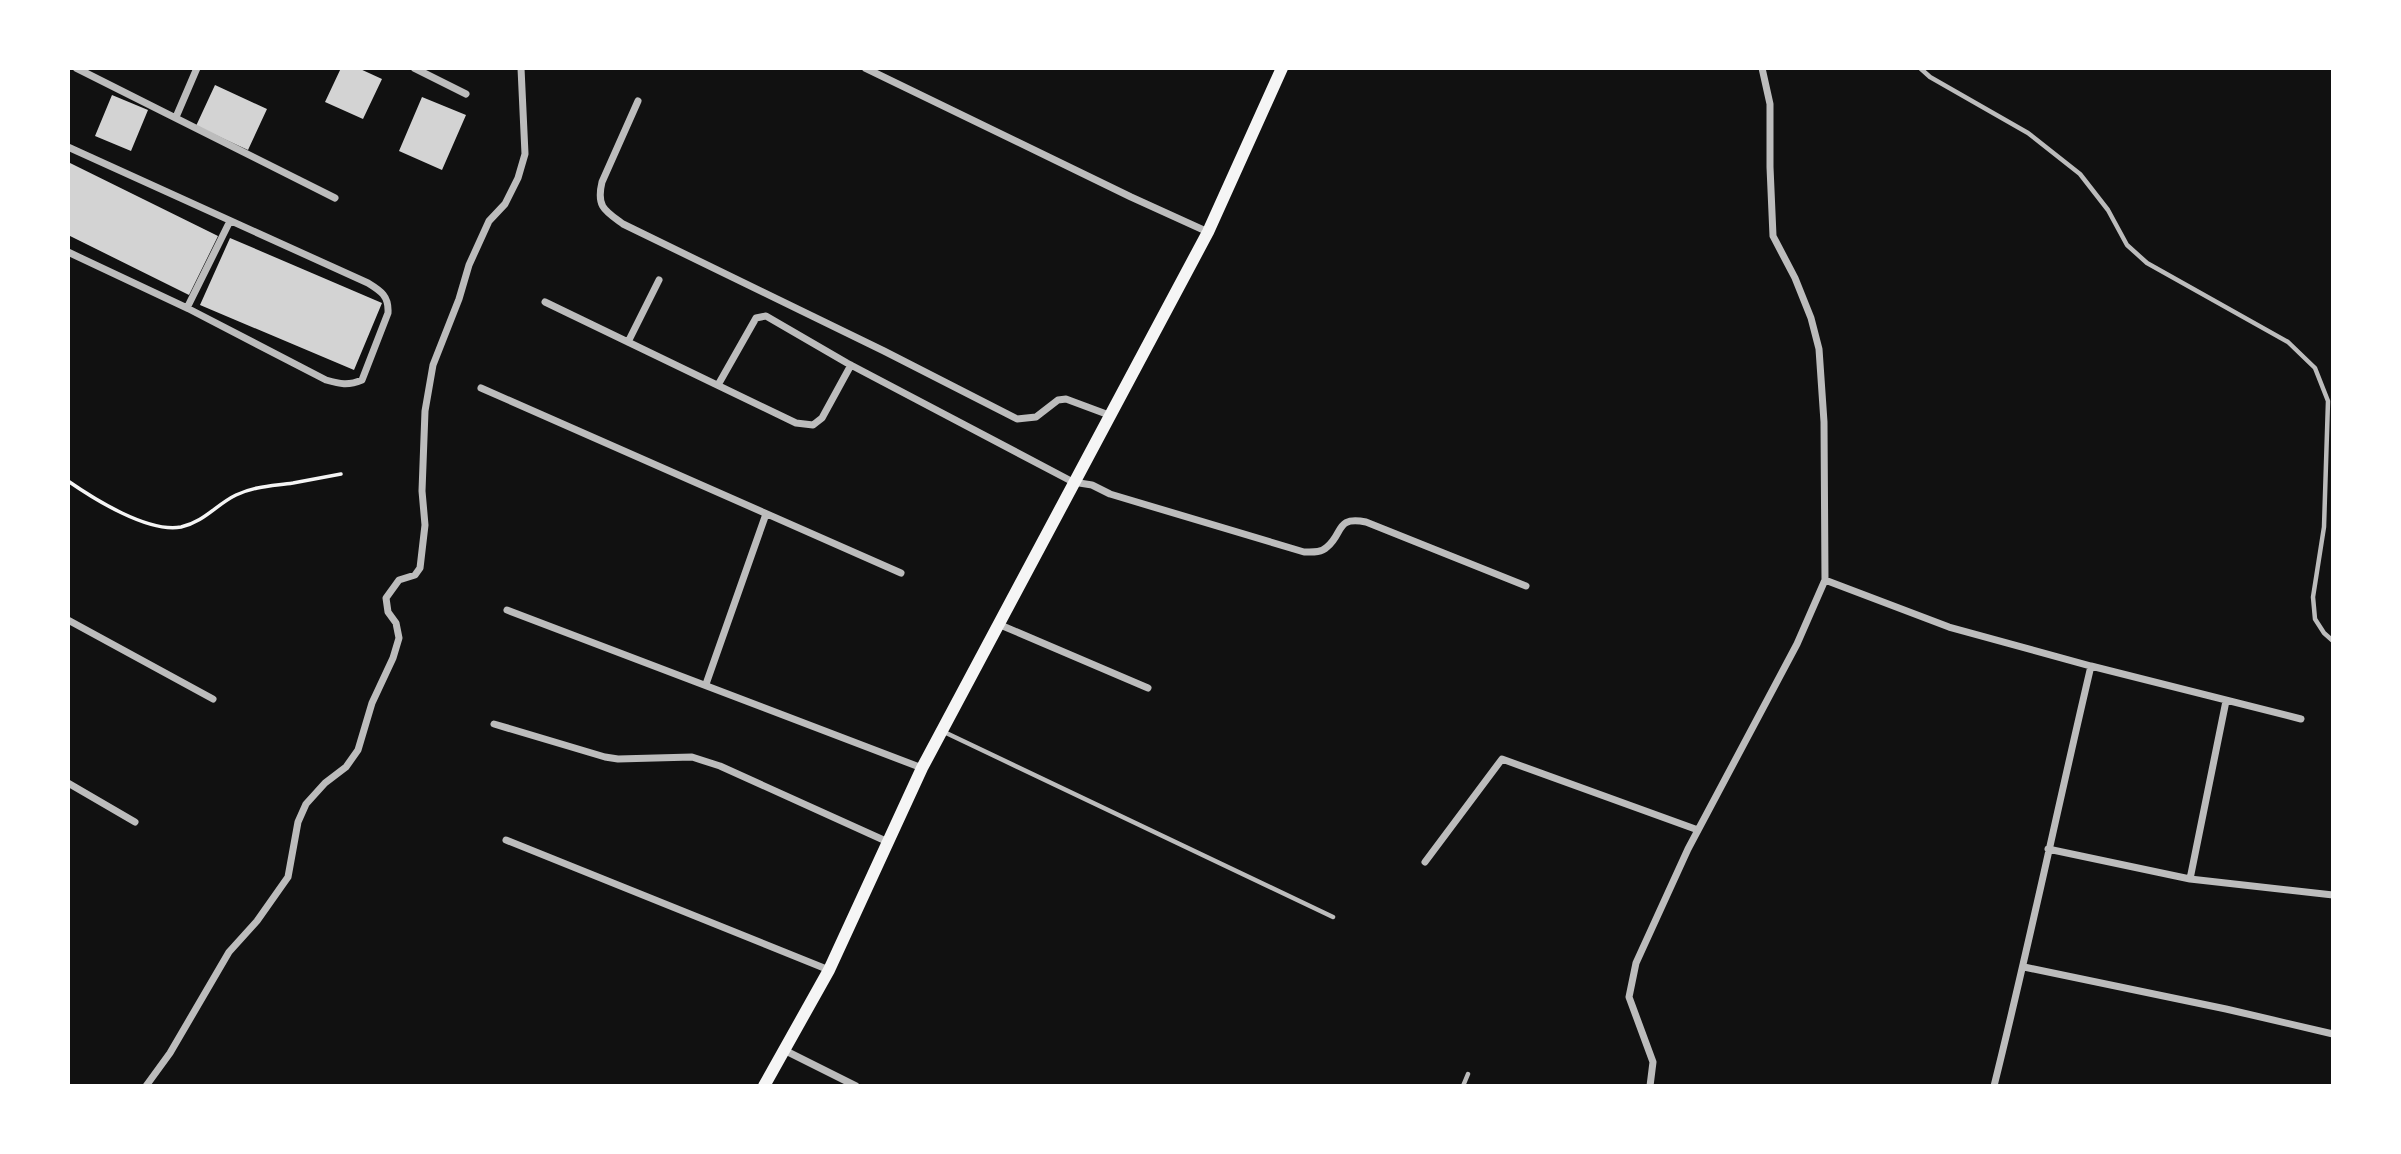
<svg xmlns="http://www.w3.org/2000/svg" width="2401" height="1154" viewBox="0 0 2401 1154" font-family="Helvetica,sans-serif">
<rect width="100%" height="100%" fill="#111"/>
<!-- building -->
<path fill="#d3d3d3" d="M 341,68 L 358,68 L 382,79 L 363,119 L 325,102 Z
M 215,85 L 267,109 L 248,150 L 196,126 Z
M 112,95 L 148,110 L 131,151 L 95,136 Z
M 422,97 L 466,115 L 442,170 L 399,151 Z
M 68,162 L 218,236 L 189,295 L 68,235 Z
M 230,238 L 382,303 L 354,370 L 200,305 Z"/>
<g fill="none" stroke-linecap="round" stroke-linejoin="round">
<!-- path -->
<path stroke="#f5f5f5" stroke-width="3.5" d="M 68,481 C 94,499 148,533 181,527 C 204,522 217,504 236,495 C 255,486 273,486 293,483 C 309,480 325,477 341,474"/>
<!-- service -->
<path stroke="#bcbcbc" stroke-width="4.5" d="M 1920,68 L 1930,77 L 2028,133 L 2080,174 L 2108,210 L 2127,245 L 2147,263 L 2288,342 L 2315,368 L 2328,401 L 2324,527 L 2313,597 L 2315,619 L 2324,633 L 2333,641
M 942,731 L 1333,917
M 1463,1086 L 1468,1074"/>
<!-- minor -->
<path stroke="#bcbcbc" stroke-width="7" d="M 76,68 L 335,198
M 414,68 L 466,94
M 865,68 L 1131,197 L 1208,232
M 638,101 L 602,182 C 596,207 605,211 623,224 L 884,351 L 1017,419 L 1036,417 L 1058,400 L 1066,399 L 1109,415
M 176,117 L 197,68
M 68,147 L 368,283 C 381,291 389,296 388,313 L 362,380 C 348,386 340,384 326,380 L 187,308 L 68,252
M 545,302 L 796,423 L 813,425 L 822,418 L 851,365
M 187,308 L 230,221
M 628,342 L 659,280
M 718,385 L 756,318 L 766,316 L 847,363 L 1073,482 L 1092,485 L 1110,494 L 1304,552 C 1312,552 1321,553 1327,547 C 1344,533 1335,516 1366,522 L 1526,586
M 481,388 L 901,573
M 1825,580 L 1949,627 L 2091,666 C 2058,806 2029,946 1994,1086
M 507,610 L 922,768
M 68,620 L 213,699
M 998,624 L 1148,688
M 2091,666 L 2301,719
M 706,684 L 766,514
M 494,724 L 605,757 L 618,759 L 692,757 L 720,766 L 888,842
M 68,783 L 135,822
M 506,840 L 829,970
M 2048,849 L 2190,879 L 2333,895
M 1425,862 L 1502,759 L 1698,830
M 2190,879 L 2226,701
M 2024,967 L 2226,1009 L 2333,1034
M 784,1050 L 856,1086
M 146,1086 L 170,1053 L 229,952 L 257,921 L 288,877 L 298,822 L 306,804 L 325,783 L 346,767 L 358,750 L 372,703 L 393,658 L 399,638 L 396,623 L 388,612 L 386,598 L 399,580 L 415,575 L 420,568 L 425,525 L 422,491 L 425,411 L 433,365 L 459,299 L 469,265 L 489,221 L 505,204 L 518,178 L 525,154 L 521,68
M 1650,1086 L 1653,1062 L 1629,997 L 1636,963 L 1688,849 L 1797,644 L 1825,580 L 1824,422 L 1819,349 L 1811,318 L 1795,278 L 1773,236 L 1770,167 L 1770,104 L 1762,68"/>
<!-- secondary -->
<path stroke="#f5f5f5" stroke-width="12" d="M 764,1086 L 829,970 L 922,768 L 1208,232 L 1282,68"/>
</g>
<!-- border -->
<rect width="2401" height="1154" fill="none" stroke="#ffffff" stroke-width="140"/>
</svg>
